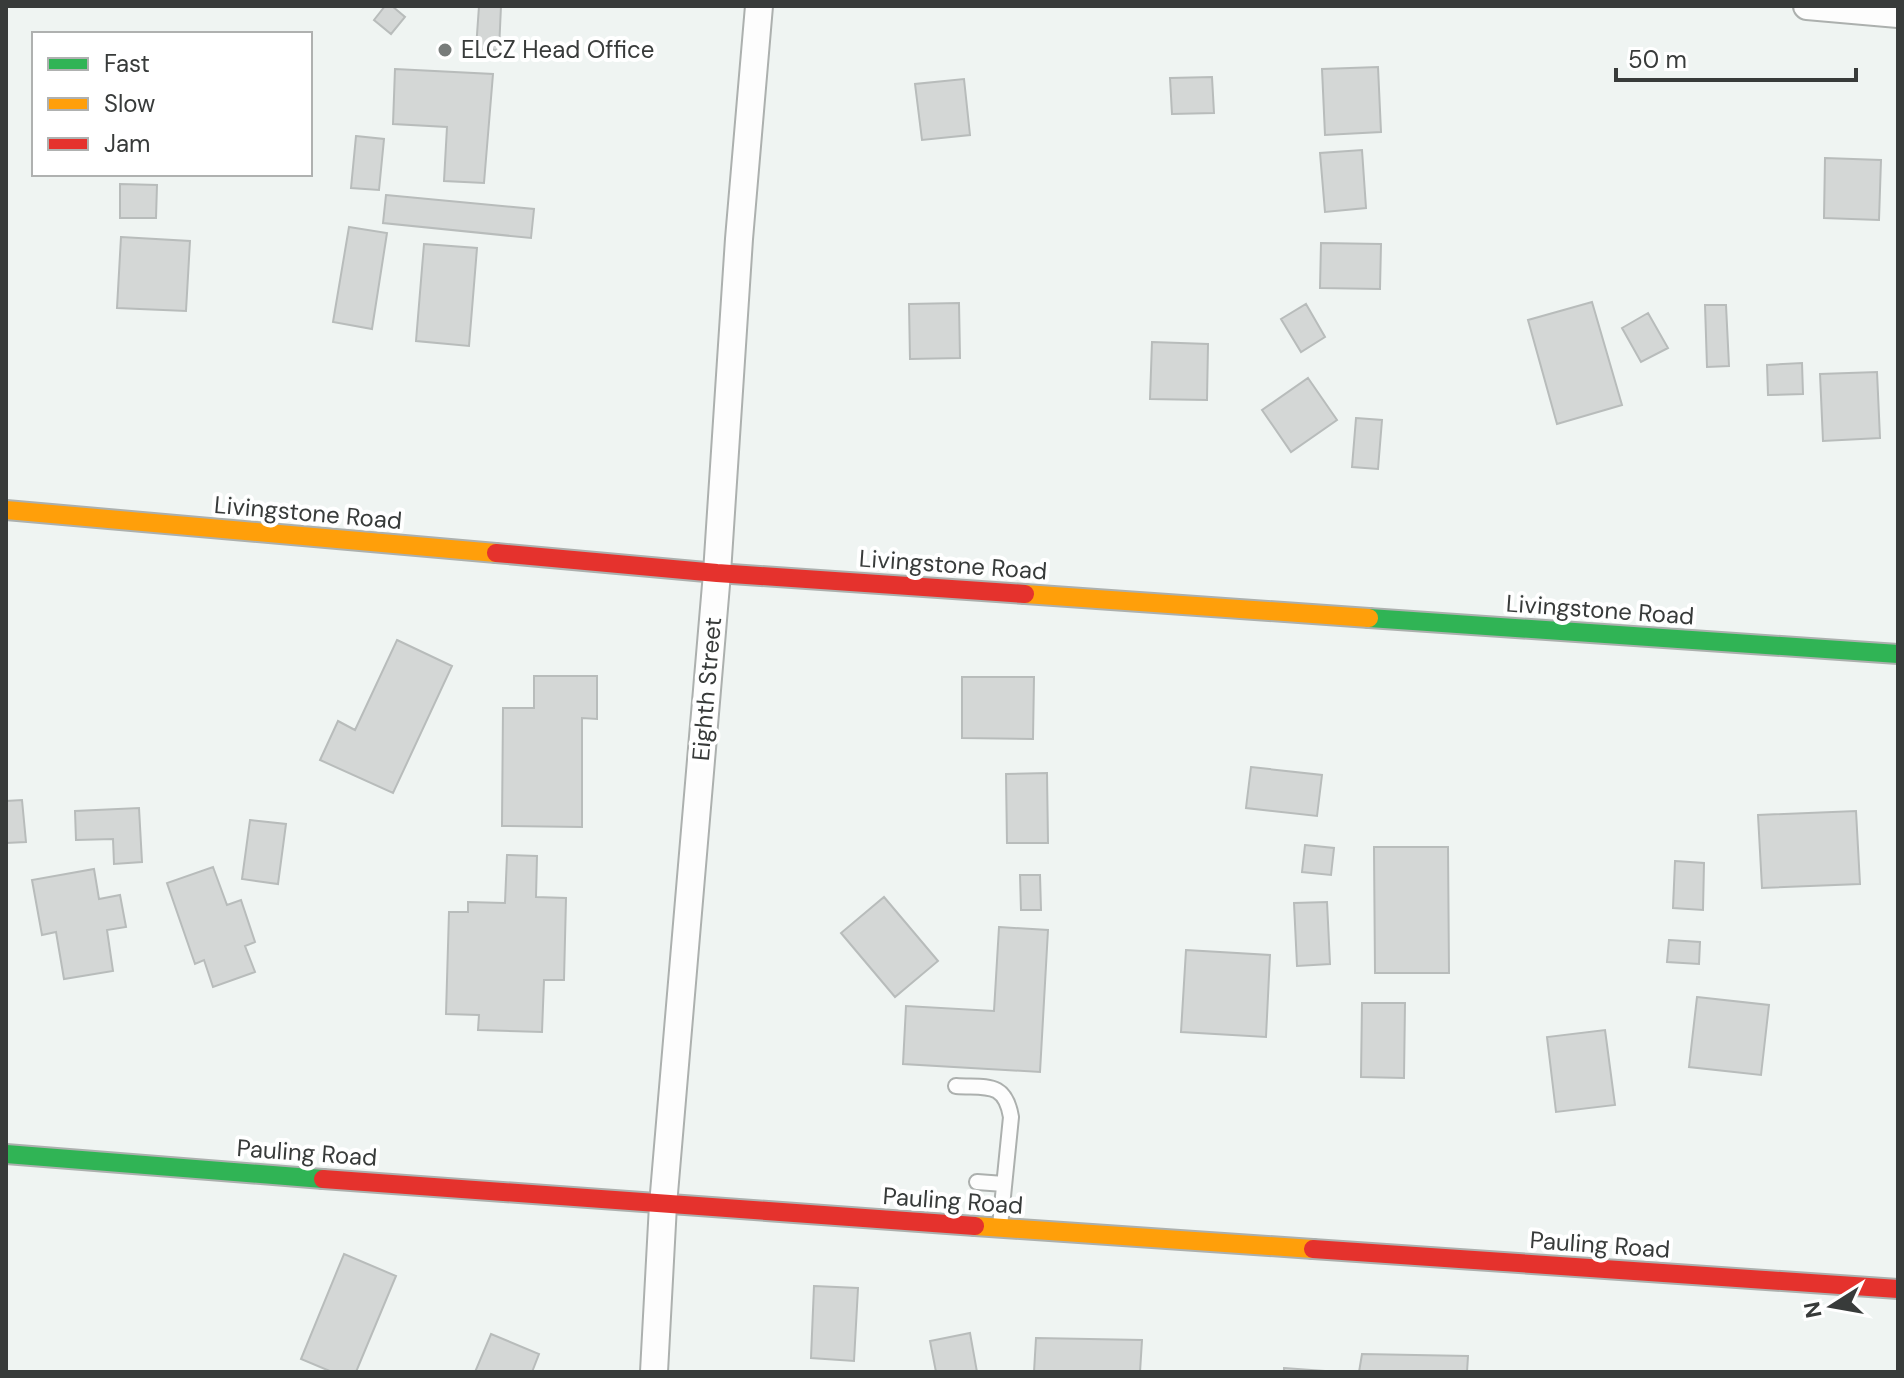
<svg xmlns="http://www.w3.org/2000/svg" width="1904" height="1378" viewBox="0 0 1904 1378" font-family="'DM Sans',sans-serif">
<rect width="100%" height="100%" fill="#eff4f2"/>
<!-- building -->
<path fill="#d4d7d6" stroke="#b8bcbb" stroke-width="2" d="M 385,6 L 392,6 L 405,17 L 391,34 L 374,20 Z
M 479,6 L 501,6 L 499,50 L 476,49 Z
M 1378,67 L 1381,132 L 1325,135 L 1322,69 Z
M 395,69 L 493,74 L 484,183 L 444,181 L 447,127 L 393,124 Z
M 1212,77 L 1214,113 L 1172,114 L 1170,78 Z
M 964,79 L 970,135 L 922,140 L 915,84 Z
M 356,136 L 384,139 L 379,190 L 351,188 Z
M 1362,150 L 1366,208 L 1325,212 L 1320,153 Z
M 1825,158 L 1881,160 L 1879,220 L 1824,218 Z
M 120,184 L 157,185 L 156,218 L 120,218 Z
M 386,195 L 534,209 L 531,238 L 383,223 Z
M 349,227 L 387,233 L 372,329 L 333,322 Z
M 121,237 L 190,241 L 186,311 L 117,308 Z
M 1321,243 L 1381,244 L 1380,289 L 1320,288 Z
M 424,244 L 477,248 L 469,346 L 416,341 Z
M 1592,302 L 1622,405 L 1557,424 L 1528,320 Z
M 959,303 L 960,358 L 910,359 L 909,304 Z
M 1306,304 L 1325,337 L 1301,352 L 1281,319 Z
M 1705,305 L 1726,305 L 1729,366 L 1707,367 Z
M 1648,313 L 1668,348 L 1641,362 L 1622,328 Z
M 1152,342 L 1208,344 L 1207,400 L 1150,399 Z
M 1802,363 L 1803,394 L 1768,395 L 1767,365 Z
M 1877,372 L 1880,438 L 1823,441 L 1820,374 Z
M 1308,378 L 1337,420 L 1291,452 L 1262,410 Z
M 1356,418 L 1382,420 L 1378,469 L 1352,467 Z
M 397,640 L 452,666 L 393,793 L 320,760 L 338,721 L 355,730 Z
M 534,676 L 597,676 L 597,719 L 582,718 L 582,827 L 502,826 L 503,708 L 534,708 Z
M 962,677 L 1034,677 L 1033,739 L 962,738 Z
M 1251,767 L 1322,775 L 1317,816 L 1246,808 Z
M 1047,773 L 1048,843 L 1007,843 L 1006,774 Z
M 22,800 L 26,842 L 6,843 L 6,801 Z
M 139,808 L 142,862 L 114,864 L 113,839 L 76,840 L 75,811 Z
M 1856,811 L 1860,884 L 1762,888 L 1758,815 Z
M 250,820 L 286,824 L 278,884 L 242,879 Z
M 1305,845 L 1334,848 L 1331,875 L 1302,872 Z
M 1374,847 L 1448,847 L 1449,973 L 1375,973 Z
M 507,855 L 537,856 L 536,897 L 566,898 L 564,980 L 544,980 L 542,1032 L 478,1030 L 479,1015 L 446,1014 L 449,912 L 468,912 L 468,902 L 505,903 Z
M 1675,861 L 1704,863 L 1703,910 L 1673,908 Z
M 213,867 L 227,905 L 241,900 L 255,942 L 245,946 L 255,972 L 213,987 L 204,960 L 195,964 L 167,883 Z
M 94,869 L 99,899 L 120,895 L 126,927 L 107,930 L 113,971 L 64,979 L 56,932 L 42,935 L 32,880 Z
M 1020,875 L 1040,875 L 1041,910 L 1021,910 Z
M 884,897 L 938,961 L 895,997 L 841,933 Z
M 1327,902 L 1330,964 L 1297,966 L 1294,903 Z
M 999,927 L 1048,930 L 1040,1072 L 903,1064 L 906,1006 L 994,1011 Z
M 1669,940 L 1700,942 L 1699,964 L 1667,962 Z
M 1186,950 L 1270,955 L 1266,1037 L 1181,1032 Z
M 1697,997 L 1769,1005 L 1761,1075 L 1689,1067 Z
M 1362,1003 L 1405,1003 L 1404,1078 L 1361,1077 Z
M 1605,1030 L 1615,1105 L 1556,1112 L 1547,1037 Z
M 344,1254 L 396,1276 L 356,1372 L 332,1372 L 301,1359 Z
M 814,1286 L 858,1288 L 854,1361 L 811,1358 Z
M 970,1333 L 977,1372 L 936,1372 L 930,1341 Z
M 491,1334 L 539,1354 L 532,1372 L 475,1372 Z
M 1036,1338 L 1142,1340 L 1140,1372 L 1034,1372 Z
M 1362,1354 L 1468,1356 L 1467,1372 L 1359,1372 Z
M 1284,1368 L 1325,1371 L 1284,1372 Z"/>
<g fill="none" stroke-linecap="round" stroke-linejoin="round">
<defs>
<path id="lane" d="M 956,1086 C 986,1088 1005,1081 1011,1117 L 1000,1226
M 977,1182 L 1004,1184"/>
<path id="street" d="M 1807,6 L 1898,14
M 654,1372 L 663,1205 L 717,573 L 739,239 L 759,6"/>
<path id="fast" d="M 1369,618 L 1898,654
M 6,1154 L 323,1179"/>
<path id="slow" d="M 6,510 L 496,553
M 1025,594 L 1369,618
M 975,1226 L 1313,1249"/>
<path id="jam" d="M 496,553 L 717,573 L 1025,594
M 323,1179 L 975,1226
M 1313,1249 L 1898,1289"/>
</defs>
<!-- lane casing -->
<use href="#lane" stroke="#acb0ae" stroke-width="18"/>
<!-- street casing -->
<use href="#street" stroke="#acb0ae" stroke-width="30"/>
<!-- fast casing -->
<use href="#fast" stroke="#acb0ae" stroke-width="22"/>
<!-- slow casing -->
<use href="#slow" stroke="#acb0ae" stroke-width="22"/>
<!-- jam casing -->
<use href="#jam" stroke="#acb0ae" stroke-width="22"/>
<!-- lane -->
<use href="#lane" stroke="#fdfdfd" stroke-width="14"/>
<!-- street -->
<use href="#street" stroke="#fdfdfd" stroke-width="26"/>
<!-- fast -->
<use href="#fast" stroke="#30b455" stroke-width="18"/>
<!-- slow -->
<use href="#slow" stroke="#ff9f0a" stroke-width="18"/>
<!-- jam -->
<use href="#jam" stroke="#e5322d" stroke-width="18"/>
</g>
<!-- markers -->
<circle fill="#787c7a" stroke="#fff" stroke-width="3" cx="445" cy="50" r="8"/>
<g text-anchor="middle" stroke-width="8" stroke-linejoin="round" paint-order="stroke">
<!-- poi labels -->
<g font-size="24" fill="#383b3a" stroke="#fff" text-anchor="start">
<text x="461" y="58">ELCZ Head Office</text>
</g>
<!-- street labels -->
<g font-size="24" fill="#383b3a" stroke="#fff">
<text transform="translate(308 513) rotate(5)" y="8">Livingstone Road</text>
<text transform="translate(953 565) rotate(4)" y="8">Livingstone Road</text>
<text transform="translate(1600 610) rotate(4)" y="8">Livingstone Road</text>
<text transform="translate(707 689) rotate(-85)" y="8">Eighth Street</text>
<text transform="translate(307 1153) rotate(4)" y="8">Pauling Road</text>
<text transform="translate(953 1201) rotate(4)" y="8">Pauling Road</text>
<text transform="translate(1600 1245) rotate(4)" y="8">Pauling Road</text>
</g>
</g>
<!-- border -->
<rect width="1904" height="1378" fill="none" stroke="#383b3a" stroke-width="16"/>
<!-- legend -->
<rect x="32" y="32" width="280" height="144" fill="#ffffff" stroke="#afb1b0" stroke-width="2"/>
<rect x="48" y="58" width="40" height="12" fill="#30b455" stroke="#afb1b0" stroke-width="2"/>
<text x="104" y="72" font-size="24" fill="#383b3a">Fast</text>
<rect x="48" y="98" width="40" height="12" fill="#ff9f0a" stroke="#afb1b0" stroke-width="2"/>
<text x="104" y="112" font-size="24" fill="#383b3a">Slow</text>
<rect x="48" y="138" width="40" height="12" fill="#e5322d" stroke="#afb1b0" stroke-width="2"/>
<text x="104" y="152" font-size="24" fill="#383b3a">Jam</text>
<!-- north arrow -->
<g transform="translate(1832 1306) rotate(259)" stroke="#ffffff" stroke-width="6" paint-order="stroke">
<path d="M0-6L14 30L0 20L-14 30Z" fill="#383b3a"/>
<text y="-12" font-size="22" font-weight="bold" text-anchor="middle" fill="#383b3a">N</text>
</g>
<!-- scale -->
<path d="M1616 68v12h240v-12" fill="none" stroke="#383b3a" stroke-width="4"/>
<text x="1628" y="68" font-size="24" fill="#383b3a" stroke="#ffffff" stroke-width="6" paint-order="stroke">50 m</text>
</svg>
